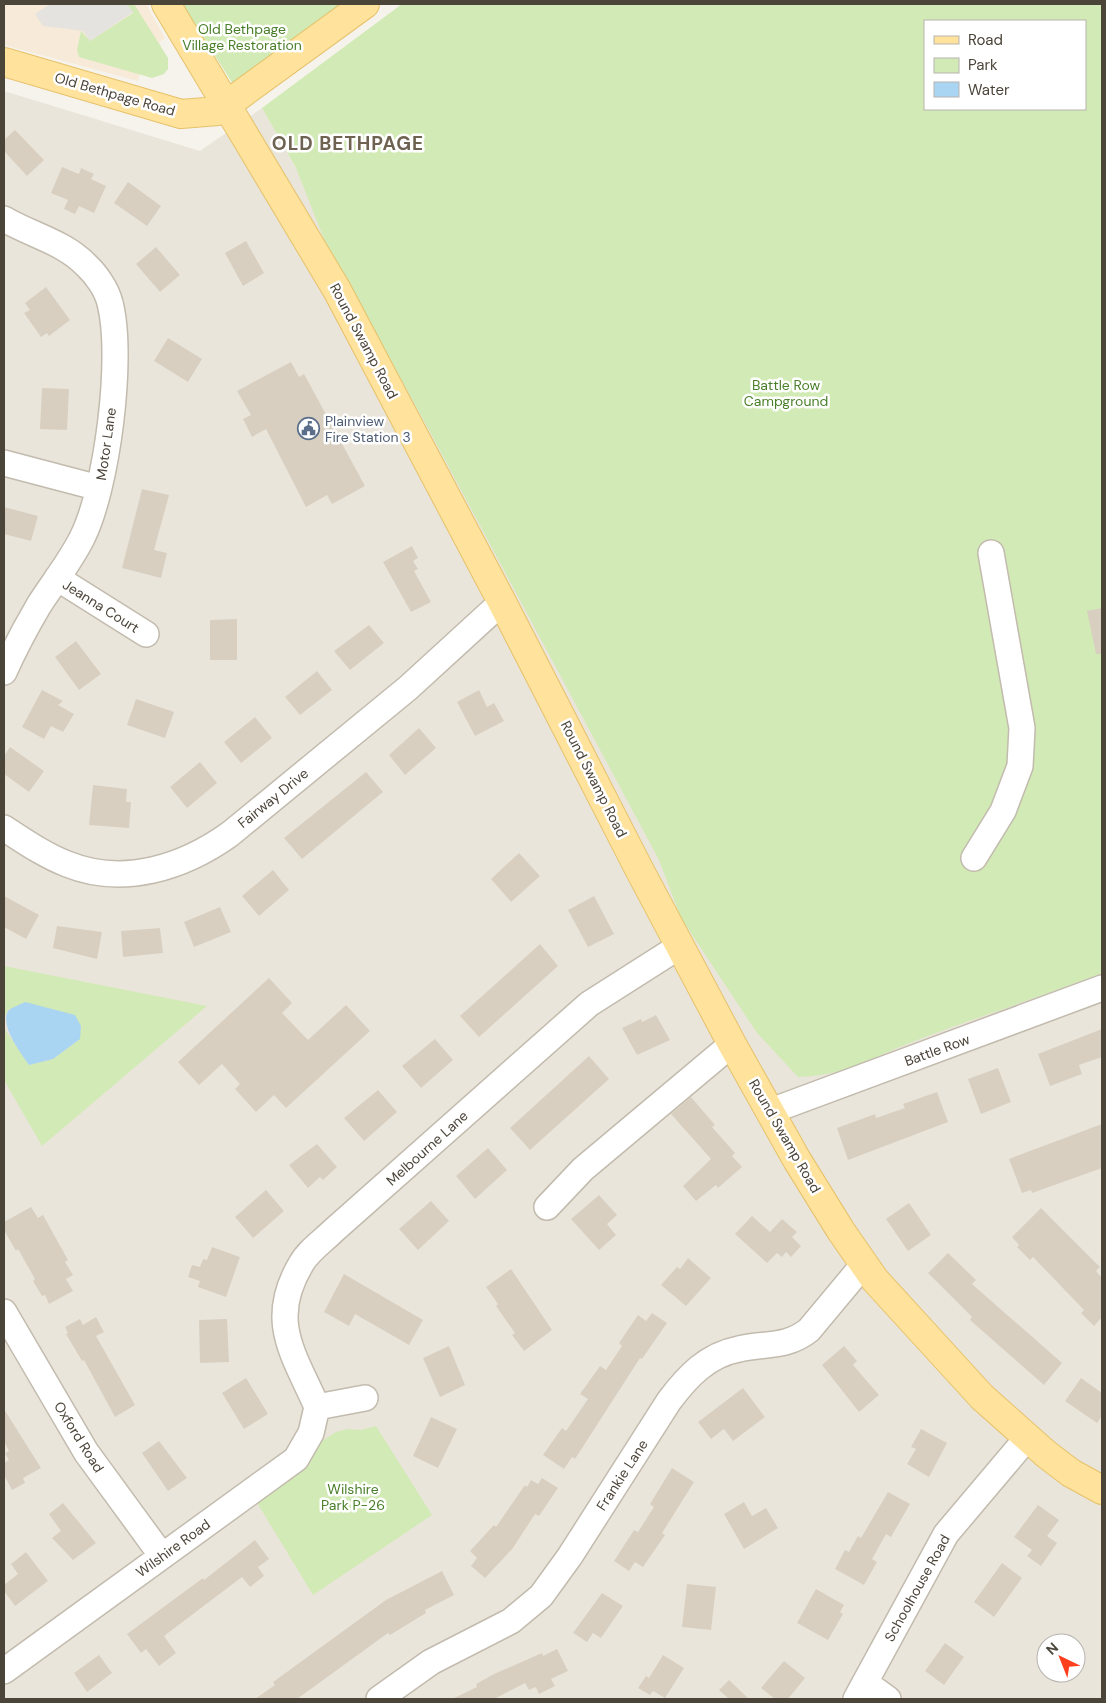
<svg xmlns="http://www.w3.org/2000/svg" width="1106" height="1703" viewBox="0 0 1106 1703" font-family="'DM Sans',sans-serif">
<rect width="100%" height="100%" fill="#f6f3ec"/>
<!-- residential -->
<path fill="#eae5da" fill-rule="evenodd" d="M 4,91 L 200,151 L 262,108 L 803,1065 L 1102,960 L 1102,1699 L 4,1699 ZM 1046,1643 L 1076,1643 L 1076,1673 L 1046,1673 Z"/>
<!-- commercial -->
<path fill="#f7ead8" d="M 4,4 L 146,4 L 165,38 L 159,42 L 161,47 L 140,72 L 138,81 L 4,45 Z"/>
<!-- green -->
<path fill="#d2eab5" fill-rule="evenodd" d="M 127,4 L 134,4 L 168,58 L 168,69 L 164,74 L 152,78 L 79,57 L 77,50 L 81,31 L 90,41 L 133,13 Z
M 182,4 L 350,4 L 233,84 Z
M 402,4 L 1102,4 L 1102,973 C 1042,996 981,1016 920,1039 C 876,1055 847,1076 798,1077 L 757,1033 L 681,918 L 659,860 L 430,432 L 324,239 L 296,168 L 262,108 ZM 925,21 L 1085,21 L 1085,109 L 925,109 Z
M 4,966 L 207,1006 L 42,1146 L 4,1080 L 4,1028 L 29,1065 L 53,1059 L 79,1040 L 81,1026 L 9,1009 L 4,1017 Z
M 376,1426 L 432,1515 L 313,1595 L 256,1501 L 303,1467 L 322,1441 L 336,1432 L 348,1429 L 361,1430 Z"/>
<!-- parking -->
<path fill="#e5e3e0" d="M 50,4 L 127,4 L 133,12 L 90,41 L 83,31 L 43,26 L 35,14 Z"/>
<!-- water -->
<path fill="#a9d4f2" d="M 25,1002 L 75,1015 L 81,1026 L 80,1039 L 53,1059 L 29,1065 C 20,1052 0,1026 8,1011 C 12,1007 20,1005 25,1002 Z"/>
<!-- building -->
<path fill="#d8cfc1" d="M 15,130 L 44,160 L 27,176 L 4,151 L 4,140 Z
M 62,167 L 79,174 L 81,168 L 94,174 L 91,179 L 106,186 L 94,213 L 79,206 L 75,214 L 64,209 L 68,200 L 51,193 Z
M 128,182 L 161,206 L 147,226 L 114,203 Z
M 246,241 L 264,273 L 243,286 L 225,253 Z
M 156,247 L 180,275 L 160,292 L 136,264 Z
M 46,287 L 70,320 L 49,336 L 47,333 L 41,337 L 24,313 L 30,310 L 25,303 Z
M 168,338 L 202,359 L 188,382 L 154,361 Z
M 291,362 L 299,377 L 304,374 L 365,486 L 332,504 L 327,495 L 306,507 L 266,429 L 252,437 L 243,419 L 251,415 L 237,391 Z
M 42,388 L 69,389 L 67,430 L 40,429 Z
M 142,489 L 169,495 L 154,550 L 167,553 L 161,578 L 122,568 Z
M 4,507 L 38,516 L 31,541 L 4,534 Z
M 412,546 L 418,558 L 413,561 L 418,569 L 414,571 L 431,602 L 411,612 L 383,562 Z
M 1102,608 L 1102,654 L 1096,654 L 1087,611 Z
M 237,619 L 237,660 L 210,660 L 210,620 Z
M 369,625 L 384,643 L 350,670 L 334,651 Z
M 76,641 L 101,674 L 79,690 L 55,657 Z
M 317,671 L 332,690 L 300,715 L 285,697 Z
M 42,690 L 63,701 L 58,705 L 74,714 L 63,732 L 51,726 L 44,739 L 22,727 Z
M 479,690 L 487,707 L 494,703 L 504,721 L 475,736 L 457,702 Z
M 136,699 L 174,712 L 165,738 L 127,725 Z
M 255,717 L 272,738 L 241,763 L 224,742 Z
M 419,728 L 436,748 L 405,775 L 389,755 Z
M 10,747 L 44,771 L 29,792 L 4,774 L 4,756 Z
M 200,762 L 217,783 L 187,808 L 170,787 Z
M 366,772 L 383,792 L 302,859 L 284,838 Z
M 93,785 L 127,789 L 126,802 L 131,802 L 129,828 L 89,825 Z
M 519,853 L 540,876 L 511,902 L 491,879 Z
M 273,870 L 289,890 L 259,916 L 242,896 Z
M 4,896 L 39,915 L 26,939 L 4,927 Z
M 594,896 L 614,934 L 588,947 L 568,910 Z
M 220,907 L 231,932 L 194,947 L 184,922 Z
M 57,926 L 102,932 L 97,959 L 53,948 Z
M 160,928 L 163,953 L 123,957 L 121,931 Z
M 540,944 L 558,966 L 479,1037 L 460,1016 Z
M 269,978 L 292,1003 L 282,1013 L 308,1040 L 346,1005 L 370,1031 L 286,1108 L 274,1095 L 256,1112 L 235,1089 L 240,1084 L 222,1064 L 199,1085 L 178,1062 Z
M 656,1015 L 670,1040 L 637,1055 L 622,1028 L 641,1019 L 642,1022 Z
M 1102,1029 L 1102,1057 L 1079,1065 L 1082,1074 L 1050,1086 L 1038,1054 Z
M 435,1039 L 453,1060 L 421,1088 L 402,1066 Z
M 589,1056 L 609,1079 L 530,1150 L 510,1128 Z
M 998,1068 L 1011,1102 L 981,1114 L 968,1079 Z
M 378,1090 L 397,1112 L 364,1141 L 344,1118 Z
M 937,1092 L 948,1122 L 848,1160 L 837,1128 L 875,1114 L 876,1118 L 905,1108 L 903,1104 Z
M 691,1097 L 715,1125 L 712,1127 L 735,1153 L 732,1156 L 742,1167 L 718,1188 L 716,1185 L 696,1201 L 683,1186 L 711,1159 L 671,1114 Z
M 1102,1124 L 1102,1168 L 1032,1193 L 1031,1190 L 1022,1193 L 1009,1159 Z
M 317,1144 L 337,1167 L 323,1180 L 320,1177 L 308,1188 L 289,1165 Z
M 488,1148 L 507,1170 L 475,1199 L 456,1176 Z
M 266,1190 L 284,1211 L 253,1238 L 235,1217 Z
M 599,1195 L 617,1215 L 607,1224 L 616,1235 L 599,1250 L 571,1219 Z
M 431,1201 L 449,1221 L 418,1250 L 399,1229 Z
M 909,1203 L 931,1235 L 908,1251 L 886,1219 Z
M 31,1207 L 38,1218 L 43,1215 L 68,1260 L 65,1262 L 73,1275 L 66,1279 L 73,1291 L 49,1304 L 45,1295 L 42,1296 L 33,1281 L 35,1279 L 18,1249 L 16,1251 L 4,1230 L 4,1222 Z
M 1041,1208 L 1100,1267 L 1096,1271 L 1102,1278 L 1102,1317 L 1094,1326 L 1081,1313 L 1084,1310 L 1033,1257 L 1030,1260 L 1017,1247 L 1019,1245 L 1012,1237 Z
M 752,1216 L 770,1232 L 782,1219 L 797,1232 L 792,1237 L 801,1246 L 791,1257 L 786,1252 L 782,1257 L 777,1253 L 767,1263 L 735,1234 Z
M 212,1247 L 240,1257 L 226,1297 L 198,1287 L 200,1281 L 188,1277 L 192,1265 L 200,1267 L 203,1259 L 207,1260 Z
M 948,1253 L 976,1280 L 972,1284 L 1062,1363 L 1044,1385 L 970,1320 L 972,1317 L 928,1273 Z
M 688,1258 L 711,1278 L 686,1306 L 661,1285 L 677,1267 L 680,1269 Z
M 511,1269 L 552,1330 L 524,1351 L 512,1335 L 515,1333 L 496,1306 L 498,1304 L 486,1287 Z
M 344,1274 L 423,1320 L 409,1345 L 355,1314 L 349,1326 L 324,1312 Z
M 652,1313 L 667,1323 L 642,1359 L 640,1358 L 575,1459 L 572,1457 L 564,1469 L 543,1455 L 562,1428 L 566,1431 L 588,1399 L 580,1394 L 600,1366 L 606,1370 L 622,1346 L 619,1343 L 638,1315 L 646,1321 Z
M 96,1317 L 104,1332 L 96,1336 L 135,1405 L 115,1417 L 84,1360 L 82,1361 L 66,1334 L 68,1333 L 65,1327 L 80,1319 L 83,1325 Z
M 227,1319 L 229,1362 L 200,1363 L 199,1320 Z
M 449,1346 L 465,1385 L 440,1397 L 423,1358 Z
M 844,1346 L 857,1361 L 853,1365 L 879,1395 L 859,1412 L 822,1365 Z
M 246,1378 L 268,1414 L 244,1429 L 222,1393 Z
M 1081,1378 L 1102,1393 L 1102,1416 L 1097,1423 L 1065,1401 Z
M 743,1388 L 765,1417 L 733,1441 L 724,1429 L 711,1439 L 698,1422 Z
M 4,1409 L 41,1468 L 23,1478 L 25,1483 L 12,1490 L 4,1475 L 4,1463 L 9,1460 L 5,1453 L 9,1451 L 4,1441 Z
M 431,1417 L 457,1429 L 438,1468 L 413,1456 Z
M 921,1429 L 947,1443 L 929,1477 L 907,1464 L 916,1449 L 911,1447 Z
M 159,1441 L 187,1478 L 168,1491 L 142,1453 Z
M 672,1468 L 694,1482 L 662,1533 L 665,1535 L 643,1567 L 635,1562 L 629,1571 L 614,1561 L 634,1530 L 638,1532 L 654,1507 L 650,1504 Z
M 542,1478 L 558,1488 L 539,1516 L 535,1514 L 513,1548 L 485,1578 L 471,1566 L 477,1558 L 470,1551 L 494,1525 L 496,1527 L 525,1485 L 527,1487 L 531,1480 L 538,1484 Z
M 888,1492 L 910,1504 L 891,1537 L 886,1534 L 872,1559 L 877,1562 L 864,1585 L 835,1569 L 845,1550 L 849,1552 L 858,1536 L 861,1538 Z
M 744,1502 L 752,1516 L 766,1508 L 778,1528 L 744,1549 L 724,1514 Z
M 63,1503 L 96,1543 L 73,1560 L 52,1538 L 61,1531 L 49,1514 Z
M 1038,1505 L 1059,1520 L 1047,1536 L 1057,1543 L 1041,1566 L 1027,1556 L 1032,1550 L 1014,1537 Z
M 255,1540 L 269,1559 L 258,1567 L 264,1576 L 250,1587 L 242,1577 L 164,1636 L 176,1653 L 159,1666 L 146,1649 L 141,1653 L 127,1634 L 203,1578 L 204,1580 Z
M 26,1552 L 48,1581 L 15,1606 L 4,1591 L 4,1585 L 18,1574 L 11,1564 Z
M 1002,1563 L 1022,1578 L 994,1617 L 974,1602 Z
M 442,1571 L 454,1595 L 425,1610 L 426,1613 L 390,1635 L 388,1633 L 297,1699 L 255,1699 L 275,1685 L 273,1682 L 386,1600 Z
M 687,1584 L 716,1587 L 711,1630 L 682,1627 Z
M 816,1589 L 844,1605 L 840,1612 L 843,1614 L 828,1640 L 797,1623 Z
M 602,1593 L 623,1606 L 601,1638 L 593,1633 L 587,1642 L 573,1633 Z
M 945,1643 L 964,1657 L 944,1685 L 925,1671 Z
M 557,1649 L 568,1671 L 551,1679 L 555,1686 L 539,1694 L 536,1687 L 529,1690 L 525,1683 L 494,1699 L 452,1699 L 477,1687 L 476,1684 L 494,1674 L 542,1653 L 543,1656 Z
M 99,1655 L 112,1673 L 87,1692 L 74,1673 Z
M 663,1655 L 684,1668 L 665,1698 L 653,1691 L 650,1695 L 638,1688 L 646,1676 L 649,1678 Z
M 784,1661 L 805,1678 L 788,1699 L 775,1699 L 761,1688 Z
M 729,1680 L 749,1699 L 729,1699 L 719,1690 Z"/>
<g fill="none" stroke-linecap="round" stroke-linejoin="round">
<defs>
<path id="minor" d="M 4,219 C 31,235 64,242 86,265 C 96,274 107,290 110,303 C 124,357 107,489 82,538 C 70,562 53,583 39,605 C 26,627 14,650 4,672
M 4,463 L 99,488
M 57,578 L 146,634
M 4,828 C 24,841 44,855 67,864 C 124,887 184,867 230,834 L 408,688 L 502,602
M 974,858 L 1003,811 L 1020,766 L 1022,728 L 991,553
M 771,1111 L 1102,988
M 547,1207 L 583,1169 L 732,1044
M 4,1312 L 86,1452 L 162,1556
M 317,1407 C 294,1354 267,1321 301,1264 C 308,1251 323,1241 333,1231 L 589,1004 L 680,946
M 317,1407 L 365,1398
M 4,1671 L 296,1459 L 311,1433 L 317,1407
M 866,1683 L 888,1699
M 379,1699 L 431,1662 L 511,1621 L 541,1596 L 570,1556 L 669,1401 C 687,1377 707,1355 739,1349 C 764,1343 787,1348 809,1330 L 864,1264
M 856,1699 L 946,1534 L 1027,1438"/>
<path id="major" d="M 166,4 L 337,290 L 502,602 L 639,869 L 732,1044 L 797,1160 L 841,1231 L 875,1280 L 982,1397 L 1046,1454 L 1071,1473 L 1102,1490
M 4,62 L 181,114 L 218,111 L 365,4"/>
</defs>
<!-- minor casing -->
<use href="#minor" stroke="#c2bbae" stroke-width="28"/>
<!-- major casing -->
<use href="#major" stroke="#e6c16a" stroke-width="30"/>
<!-- minor -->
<use href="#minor" stroke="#fff" stroke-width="25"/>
<!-- major -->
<use href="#major" stroke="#ffe39c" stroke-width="28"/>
</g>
<!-- icons -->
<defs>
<symbol id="civic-ring" viewBox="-11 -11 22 22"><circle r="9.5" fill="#fff" stroke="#5c6f8a" stroke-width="1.5"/><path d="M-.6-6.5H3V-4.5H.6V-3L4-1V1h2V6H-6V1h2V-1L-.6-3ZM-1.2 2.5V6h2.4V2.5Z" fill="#5c6f8a"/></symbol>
</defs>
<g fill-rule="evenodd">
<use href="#civic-ring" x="296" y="416" width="25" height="25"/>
</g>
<g text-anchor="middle" stroke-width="5" stroke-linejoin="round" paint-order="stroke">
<!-- park labels -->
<g font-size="14" fill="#4a7f2a" stroke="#fff">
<text x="242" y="34">Old Bethpage<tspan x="242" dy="16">Village Restoration</tspan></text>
<text x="786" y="390">Battle Row<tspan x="786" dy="16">Campground</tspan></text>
<text x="353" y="1494">Wilshire<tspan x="353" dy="16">Park P-26</tspan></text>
</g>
<!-- street labels -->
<g font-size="14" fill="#4b4439" stroke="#fff">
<text transform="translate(115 94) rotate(16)" y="5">Old Bethpage Road</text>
<text transform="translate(364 341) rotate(62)" y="5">Round Swamp Road</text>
<text transform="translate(106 444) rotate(-82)" y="5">Motor Lane</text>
<text transform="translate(101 606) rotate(32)" y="5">Jeanna Court</text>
<text transform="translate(594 779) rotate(63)" y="5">Round Swamp Road</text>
<text transform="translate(273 798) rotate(-39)" y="5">Fairway Drive</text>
<text transform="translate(937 1050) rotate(-20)" y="5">Battle Row</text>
<text transform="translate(785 1136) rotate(60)" y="5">Round Swamp Road</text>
<text transform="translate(427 1148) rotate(-42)" y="5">Melbourne Lane</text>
<text transform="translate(79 1437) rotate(58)" y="5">Oxford Road</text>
<text transform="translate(622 1475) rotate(-57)" y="5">Frankie Lane</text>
<text transform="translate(173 1548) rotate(-36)" y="5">Wilshire Road</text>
<text transform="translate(917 1588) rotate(-61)" y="5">Schoolhouse Road</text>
</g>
<!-- service labels -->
<g font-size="14" fill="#4e5e75" stroke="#fff" text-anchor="start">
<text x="325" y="426">Plainview<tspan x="325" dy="16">Fire Station 3</tspan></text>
</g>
<!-- district labels -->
<g font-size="19" font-weight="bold" letter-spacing="1" fill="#6e6250" stroke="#fff">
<text x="348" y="150">OLD BETHPAGE</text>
</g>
</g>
<!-- border -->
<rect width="1106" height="1703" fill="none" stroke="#4b4439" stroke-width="10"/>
<!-- legend -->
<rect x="924" y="20" width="162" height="90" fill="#ffffff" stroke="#b7b4b0"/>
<rect x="934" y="36" width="25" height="8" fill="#ffe39c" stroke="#b7b4b0"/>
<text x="968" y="45" font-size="15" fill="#4b4439">Road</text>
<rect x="934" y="58" width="25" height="15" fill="#d2eab5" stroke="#b7b4b0"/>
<text x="968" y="70" font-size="15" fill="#4b4439">Park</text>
<rect x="934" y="82" width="25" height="15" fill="#a9d4f2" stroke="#b7b4b0"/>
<text x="968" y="95" font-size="15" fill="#4b4439">Water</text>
<!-- north arrow -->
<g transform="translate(1061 1658) rotate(317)"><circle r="24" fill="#ffffff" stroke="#b7b4b0"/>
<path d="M0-4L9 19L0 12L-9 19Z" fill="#fc3f1d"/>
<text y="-8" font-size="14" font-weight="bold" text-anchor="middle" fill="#4b4439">N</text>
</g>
</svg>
